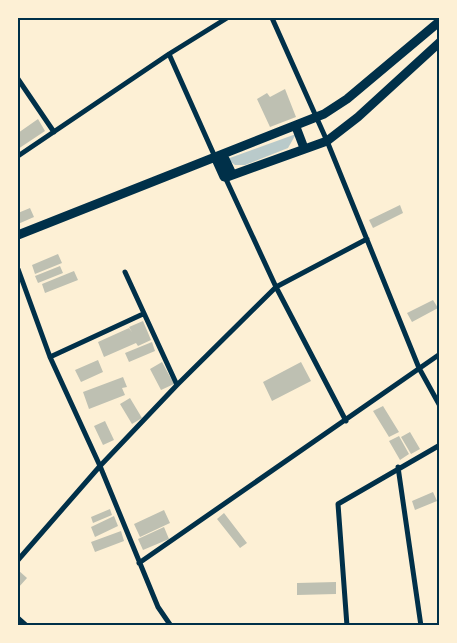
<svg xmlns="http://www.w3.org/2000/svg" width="457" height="643" viewBox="0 0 457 643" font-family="Barlow,sans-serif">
<rect width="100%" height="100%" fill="#fdf0d5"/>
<!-- green -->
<path fill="#b9caca" d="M 296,134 L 288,148 L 245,165 L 235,165 L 227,159 Z"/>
<!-- building -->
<path fill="#bec0b2" d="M 285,89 L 296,117 L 270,127 L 257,99 L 267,93 L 270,97 Z
M 38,119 L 45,131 L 18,149 L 18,133 Z
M 400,205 L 403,213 L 373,228 L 369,220 Z
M 30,208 L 34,217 L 18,224 L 18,213 Z
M 58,254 L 62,263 L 35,274 L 32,265 Z
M 60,266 L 63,273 L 38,283 L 35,276 Z
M 74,271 L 78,280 L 45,293 L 42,284 Z
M 433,300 L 438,308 L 412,322 L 407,313 Z
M 143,321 L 151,340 L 138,346 L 136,343 L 104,357 L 98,342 L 129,328 L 132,332 L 129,327 Z
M 152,342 L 155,351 L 129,362 L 125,353 Z
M 98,360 L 103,372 L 81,382 L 75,370 Z
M 162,362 L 174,384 L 161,390 L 150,369 Z
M 301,362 L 311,381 L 272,401 L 263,382 Z
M 123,377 L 127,387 L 122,388 L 125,395 L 89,409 L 83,392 Z
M 130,398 L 142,418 L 132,424 L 120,404 Z
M 383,406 L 399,432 L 389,437 L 373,411 Z
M 105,421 L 114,440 L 103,445 L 94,426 Z
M 410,432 L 420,449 L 411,454 L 401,437 Z
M 399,436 L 409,454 L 400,460 L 389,441 Z
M 433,492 L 437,501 L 415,510 L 412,501 Z
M 110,509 L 112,515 L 93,523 L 91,517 Z
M 164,510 L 170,523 L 140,537 L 134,524 Z
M 224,513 L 247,543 L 240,548 L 217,519 Z
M 114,516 L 118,526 L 95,537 L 91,527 Z
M 164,527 L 169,539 L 143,550 L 138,539 Z
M 121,531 L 124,541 L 95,552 L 91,542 Z
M 18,570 L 27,578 L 18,588 Z
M 336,582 L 336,594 L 297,595 L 297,583 Z"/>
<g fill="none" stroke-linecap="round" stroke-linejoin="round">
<!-- minor -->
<path stroke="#003049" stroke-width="5" d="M 272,18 L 327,141 L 419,368 L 440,406
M 169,54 L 215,157
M 18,79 L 54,132
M 18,156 L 169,54 L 227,18
M 225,177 L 276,287 L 346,421
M 18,269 L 50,357 L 100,466 L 158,607 L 171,626
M 125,272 L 177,385
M 50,357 L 143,314
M 398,467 L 421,626
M 18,560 L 100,466 L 177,385 L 276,287 L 367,239
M 139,563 L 440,354
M 18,618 L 27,626
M 347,626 L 338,504 L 440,445"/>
<!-- secondary -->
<path stroke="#003049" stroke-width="9" d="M 296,127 L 304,148
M 223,155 L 232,174
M 215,157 L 224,177 L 227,177 L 327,141 L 358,117 L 440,42
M 18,235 L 324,114 L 347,99 L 440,21"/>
</g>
<!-- border -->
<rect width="457" height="643" fill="none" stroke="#fdf0d5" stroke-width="38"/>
<rect x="19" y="19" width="419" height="605" fill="none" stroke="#003049" stroke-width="2"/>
</svg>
